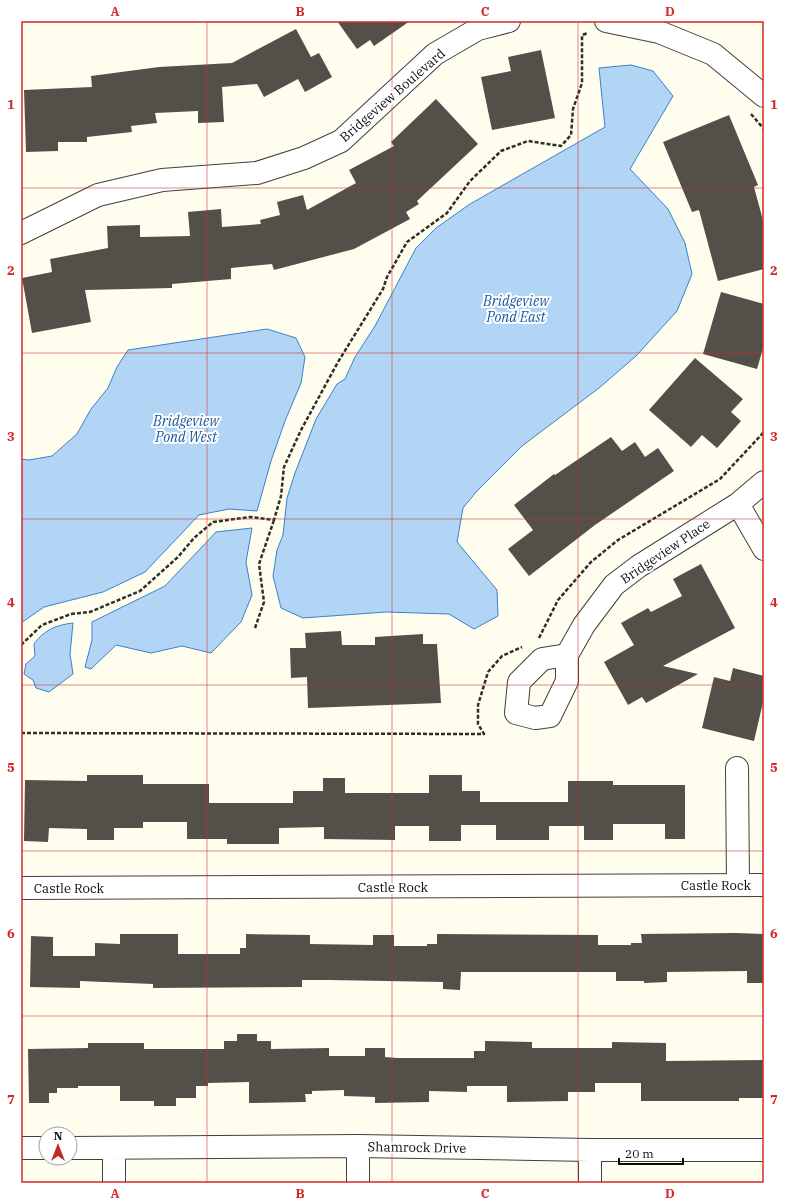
<svg xmlns="http://www.w3.org/2000/svg" width="785" height="1204" viewBox="0 0 785 1204" font-family="'IBM Plex Serif',serif">
<rect width="100%" height="100%" fill="#fffded"/>
<!-- water -->
<path fill="#b2d5f6" stroke="#3982cc" d="M 631,65 L 653,71 L 673,96 L 630,169 L 668,209 L 685,243 L 692,274 L 677,311 L 636,356 L 599,388 L 522,446 L 477,491 L 463,508 L 457,542 L 497,590 L 498,616 L 474,629 L 449,614 L 386,612 L 303,618 L 281,608 L 273,576 L 277,550 L 283,535 L 287,498 L 295,473 L 316,419 L 337,384 L 345,379 L 355,357 L 375,326 L 416,248 L 436,228 L 470,204 L 605,127 L 599,68 Z
M 267,329 L 296,338 L 305,357 L 301,383 L 285,421 L 271,461 L 257,511 L 229,509 L 199,515 L 145,572 L 103,592 L 44,607 L 21,623 L 21,459 L 29,460 L 52,456 L 77,434 L 91,409 L 108,388 L 117,367 L 128,350 Z
M 252,528 L 246,562 L 252,595 L 241,622 L 211,653 L 182,646 L 151,653 L 116,645 L 91,669 L 85,667 L 92,640 L 92,622 L 165,586 L 216,532 Z
M 73,623 L 70,654 L 73,674 L 49,692 L 36,688 L 33,680 L 24,674 L 26,664 L 35,656 L 34,644 C 44,630 56,625 73,623 Z"/>
<!-- building -->
<path fill="#554f49" d="M 337,21 L 410,21 L 374,46 L 370,40 L 357,49 Z
M 296,29 L 311,57 L 319,53 L 332,77 L 305,92 L 298,79 L 264,97 L 257,84 L 222,87 L 224,122 L 198,123 L 198,111 L 155,113 L 157,123 L 131,126 L 132,132 L 87,137 L 87,142 L 58,142 L 58,151 L 26,152 L 24,90 L 92,87 L 91,76 L 159,67 L 232,63 Z
M 541,50 L 555,118 L 492,130 L 481,77 L 511,71 L 508,57 Z
M 436,99 L 478,144 L 417,201 L 419,204 L 406,212 L 410,219 L 354,249 L 274,270 L 272,264 L 231,268 L 231,279 L 172,284 L 172,288 L 85,290 L 91,322 L 32,333 L 22,278 L 52,272 L 50,259 L 108,248 L 107,226 L 140,225 L 140,237 L 190,236 L 188,212 L 221,209 L 222,227 L 261,224 L 260,220 L 280,215 L 277,202 L 303,195 L 307,210 L 356,183 L 349,170 L 394,146 L 391,142 Z
M 729,115 L 758,185 L 754,187 L 764,224 L 764,269 L 718,281 L 699,210 L 692,212 L 663,142 Z
M 721,292 L 764,304 L 764,345 L 757,369 L 703,354 Z
M 695,358 L 743,399 L 731,412 L 741,421 L 717,448 L 702,435 L 691,447 L 649,410 Z
M 611,437 L 622,451 L 635,442 L 645,457 L 658,448 L 674,471 L 595,525 L 529,576 L 508,549 L 533,530 L 514,505 L 554,474 L 555,475 Z
M 701,564 L 735,628 L 663,666 L 698,674 L 646,703 L 642,697 L 628,705 L 604,662 L 634,645 L 621,623 L 648,608 L 651,612 L 682,596 L 673,579 Z
M 341,631 L 342,645 L 375,645 L 375,637 L 423,634 L 423,644 L 437,644 L 441,703 L 308,708 L 307,677 L 291,678 L 290,648 L 306,648 L 305,633 Z
M 733,668 L 764,676 L 764,698 L 754,741 L 702,728 L 714,677 L 730,681 Z
M 87,775 L 143,775 L 143,784 L 209,784 L 209,803 L 293,803 L 293,791 L 323,791 L 323,778 L 345,778 L 345,793 L 429,793 L 429,775 L 462,775 L 462,791 L 480,791 L 480,802 L 568,802 L 568,781 L 613,781 L 613,785 L 685,785 L 685,839 L 665,839 L 665,824 L 613,824 L 613,840 L 584,840 L 584,826 L 549,826 L 549,840 L 496,840 L 496,825 L 461,825 L 461,841 L 429,841 L 429,826 L 395,826 L 395,840 L 324,839 L 324,827 L 279,828 L 279,844 L 227,844 L 227,839 L 187,839 L 187,822 L 143,822 L 143,828 L 114,828 L 114,840 L 87,840 L 87,829 L 49,828 L 48,842 L 24,841 L 25,780 L 87,781 Z
M 735,933 L 764,934 L 764,983 L 747,983 L 747,971 L 667,972 L 667,982 L 644,983 L 644,981 L 616,981 L 616,972 L 461,972 L 460,990 L 443,989 L 443,982 L 329,980 L 302,980 L 302,987 L 153,988 L 153,984 L 80,981 L 80,988 L 30,987 L 31,936 L 53,937 L 53,956 L 95,956 L 95,943 L 120,944 L 120,934 L 178,934 L 178,954 L 240,954 L 240,948 L 246,948 L 246,934 L 310,935 L 310,944 L 373,945 L 373,935 L 394,935 L 394,946 L 427,946 L 427,944 L 437,944 L 437,934 L 598,935 L 598,945 L 631,945 L 631,943 L 642,943 L 641,934 Z
M 237,1034 L 257,1034 L 257,1041 L 271,1041 L 271,1049 L 329,1048 L 329,1056 L 365,1056 L 365,1048 L 385,1048 L 385,1057 L 397,1058 L 474,1058 L 474,1051 L 485,1051 L 485,1041 L 532,1042 L 532,1048 L 612,1048 L 612,1042 L 666,1043 L 666,1061 L 764,1060 L 764,1098 L 739,1098 L 739,1101 L 641,1101 L 641,1083 L 595,1083 L 595,1092 L 568,1092 L 568,1101 L 507,1102 L 507,1086 L 467,1086 L 467,1092 L 429,1091 L 429,1102 L 375,1103 L 375,1097 L 344,1096 L 344,1090 L 312,1091 L 312,1094 L 305,1094 L 306,1102 L 249,1103 L 249,1082 L 208,1083 L 208,1086 L 196,1086 L 196,1098 L 176,1098 L 176,1106 L 154,1106 L 154,1101 L 120,1101 L 120,1086 L 78,1086 L 78,1088 L 57,1088 L 57,1093 L 49,1093 L 49,1103 L 29,1103 L 28,1049 L 88,1048 L 88,1043 L 144,1043 L 144,1049 L 224,1049 L 224,1041 L 237,1041 Z"/>
<g fill="none" stroke-linecap="round" stroke-linejoin="round">
<defs>
<path id="street" d="M 606,21 L 659,32 L 713,54 L 764,96
M 21,233 L 98,195 L 162,180 L 257,173 L 304,158 L 341,141 L 435,54 L 478,29 L 509,21
M 738,504 L 764,549
M 567,655 L 542,659 L 519,682 L 516,713 L 535,718 L 550,716 L 567,681 L 567,655 L 584,625 L 614,585 L 639,566 L 738,504 L 764,482
M 737,768 L 738,885
M 21,888 L 764,885
M 358,1146 L 358,1183
M 21,1148 L 46,1148
M 70,1148 L 358,1146 L 590,1150 L 764,1150
M 114,1148 L 114,1183
M 590,1150 L 590,1183"/>
</defs>
<!-- street casing -->
<use href="#street" stroke="#404040" stroke-width="24"/>
<!-- path -->
<path stroke="#2f2f2f" stroke-width="2.5" stroke-dasharray="4 2" stroke-linecap="butt" d="M 751,114 L 764,129
M 255,628 L 264,602 L 259,564 L 274,520
M 539,638 L 558,600 L 591,562 L 618,540 L 720,479 L 764,432
M 21,645 L 42,625 L 71,614 L 90,612 L 140,591 L 178,557 L 194,538 L 213,522 L 250,517 L 274,520 L 281,496 L 284,467 L 301,430 L 338,362 L 383,289 L 387,277 L 407,242 L 447,213 L 470,181 L 501,151 L 528,141 L 561,146 L 571,135 L 573,109 L 582,83 L 582,35 L 588,33
M 21,733 L 484,734 L 478,724 L 478,705 L 488,672 L 502,656 L 522,647"/>
<!-- street -->
<use href="#street" stroke="#fff" stroke-width="22"/>
</g>
<!-- grid -->
<path fill="none" stroke="#d62828" stroke-width="1" stroke-opacity="0.55" d="M 207,21 L 207,1183M 392,21 L 392,1183M 578,21 L 578,1183M 21,188 L 764,188M 21,353 L 764,353M 21,519 L 764,519M 21,685 L 764,685M 21,851 L 764,851M 21,1016 L 764,1016"/>
<g text-anchor="middle" stroke-width="4" stroke-linejoin="round" paint-order="stroke">
<!-- street labels -->
<g font-size="13" fill="#0d0d0d" stroke="#fff">
<text transform="translate(392 95) rotate(-41)" y="5">Bridgeview Boulevard</text>
<text transform="translate(665 551) rotate(-34)" y="5">Bridgeview Place</text>
<text x="716" y="890">Castle Rock</text>
<text x="393" y="892">Castle Rock</text>
<text x="69" y="893">Castle Rock</text>
<text transform="translate(417 1147) rotate(1)" y="5">Shamrock Drive</text>
</g>
<!-- water labels -->
<g font-size="14" font-style="italic" fill="#17559e" stroke="#fff">
<text x="516" y="306">Bridgeview<tspan x="516" dy="16">Pond East</tspan></text>
<text x="186" y="426">Bridgeview<tspan x="186" dy="16">Pond West</tspan></text>
</g>
</g>
<!-- border -->
<rect width="785" height="1204" fill="none" stroke="#ffffff" stroke-width="44"/>
<!-- north arrow -->
<g transform="translate(58 1146)"><circle r="19" fill="#ffffff" stroke="#9e9e9e"/>
<path d="M0-3L7 15L0 10L-7 15Z" fill="#bc2e26"/>
<text y="-6" font-size="11" font-weight="bold" text-anchor="middle" fill="#0d0d0d">N</text>
</g>
<!-- scale -->
<path d="M619 1158v6h64v-6" fill="none" stroke="#0d0d0d" stroke-width="2"/>
<text x="625" y="1158" font-size="12" fill="#0d0d0d" stroke="#ffffff" stroke-width="3" paint-order="stroke">20 m</text>
<rect x="22" y="22" width="741" height="1160" fill="none" stroke="#d62828" stroke-width="1.5"/>
<g font-size="13" text-anchor="middle" font-weight="bold" fill="#d62828">
<text x="115" y="16">A</text>
<text x="300" y="16">B</text>
<text x="485" y="16">C</text>
<text x="670" y="16">D</text>
<text x="11" y="109">1</text>
<text x="774" y="109">1</text>
<text x="11" y="275">2</text>
<text x="774" y="275">2</text>
<text x="11" y="441">3</text>
<text x="774" y="441">3</text>
<text x="11" y="607">4</text>
<text x="774" y="607">4</text>
<text x="11" y="772">5</text>
<text x="774" y="772">5</text>
<text x="11" y="938">6</text>
<text x="774" y="938">6</text>
<text x="11" y="1104">7</text>
<text x="774" y="1104">7</text>
<text x="115" y="1198">A</text>
<text x="300" y="1198">B</text>
<text x="485" y="1198">C</text>
<text x="670" y="1198">D</text>
</g>
</svg>
